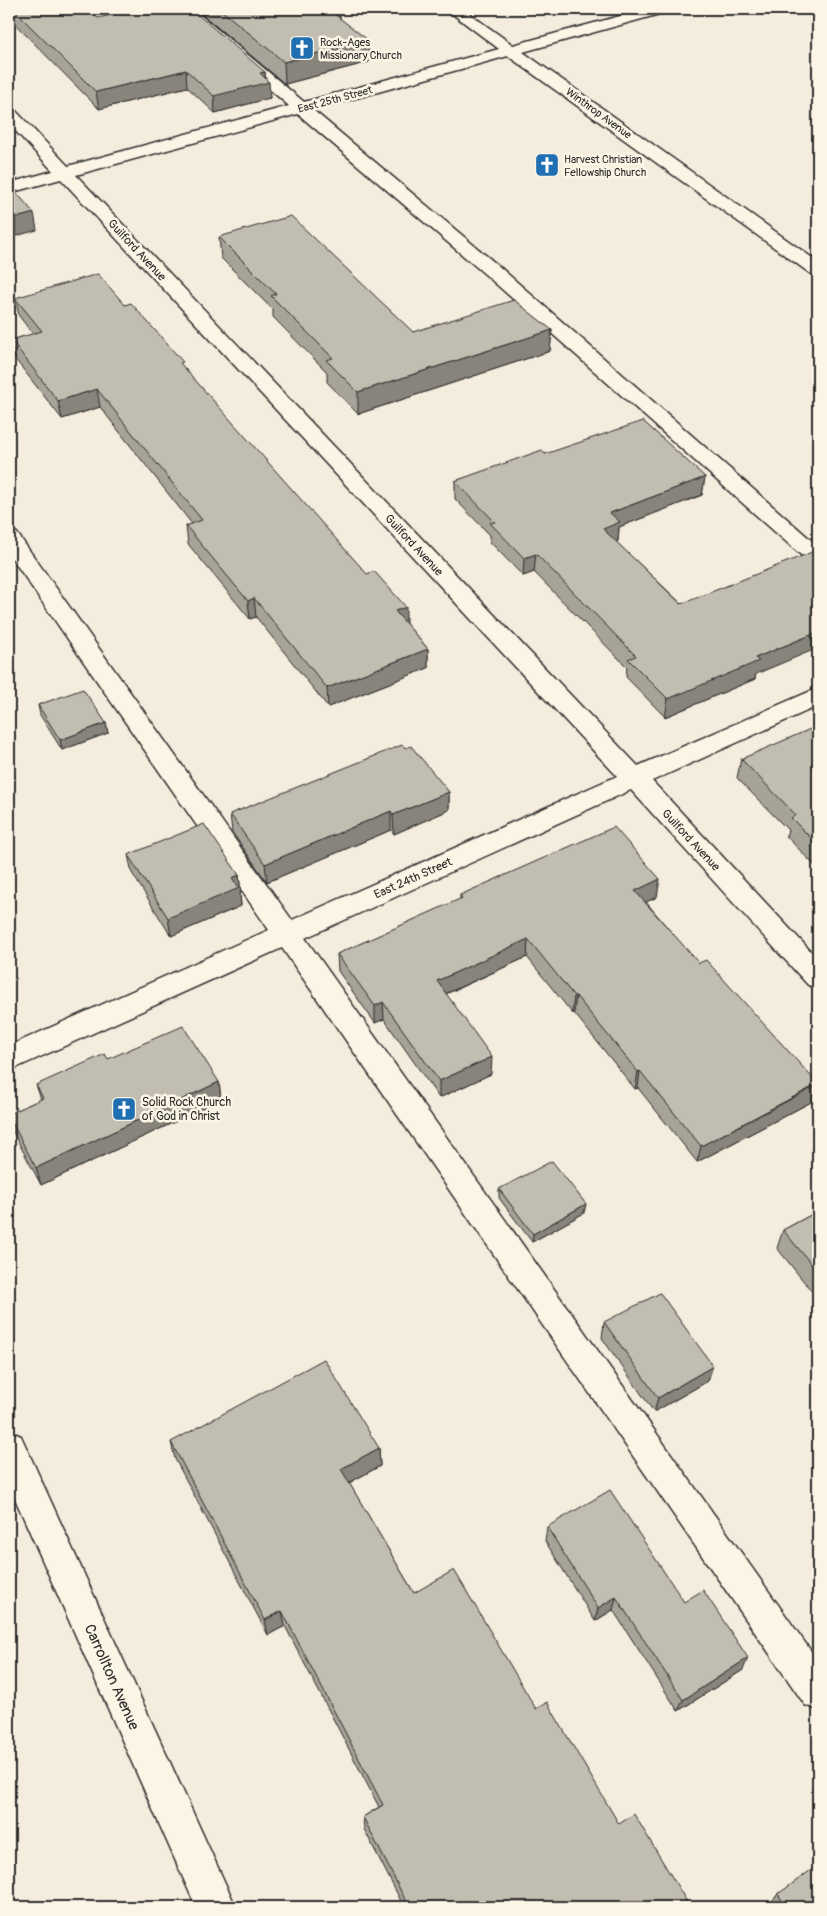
<svg xmlns="http://www.w3.org/2000/svg" width="827" height="1916" viewBox="0 0 827 1916" font-family="Pangolin,sans-serif">
<rect width="100%" height="100%" fill="#f4edde"/>
<filter id="ink" filterUnits="userSpaceOnUse"><feTurbulence type="fractalNoise" baseFrequency=".02" numOctaves="2"/><feDisplacementMap in="SourceGraphic" scale="10" xChannelSelector="R" yChannelSelector="G"/><feConvolveMatrix kernelMatrix="1 2 1 2 8 2 1 2 1" color-interpolation-filters="sRGB"/></filter>
<g filter="url(#ink)">
<g fill="none" stroke-linecap="round" stroke-linejoin="round">
<defs>
<path id="minor" d="M 177,9 L 193,9 L 304,102 L 499,49 L 446,9 L 463,9 L 513,45 L 646,9 L 669,9 L 667,12 L 523,52 L 818,262 L 818,276 L 811,274 L 508,56 L 313,110 L 501,268 L 818,546 L 818,565 L 810,563 L 487,276 L 298,114 L 76,175 L 638,766 L 818,688 L 818,706 L 652,781 L 818,959 L 818,988 L 808,985 L 631,790 L 305,938 L 818,1661 L 818,1710 L 805,1705 L 282,948 L 9,1071 L 9,1046 L 269,930 L 9,554 L 9,531 L 17,533 L 292,920 L 617,776 L 61,179 L 9,193 L 9,183 L 53,171 L 9,124 L 9,109 L 15,110 L 68,166 L 289,106 Z
M 9,1431 L 21,1436 L 236,1907 L 196,1907 L 9,1485 Z"/>
</defs>
<!-- minor casing -->
<use href="#minor" stroke="#2b2b2b" stroke-width="3"/>
<!-- minor -->
<use href="#minor" fill="#fcf5e5" fill-rule="evenodd"/>
</g>
<!-- wall -->
<path fill="#a7a398" stroke="#2b2b2b" d="M 9,9 L 88,9 L 98,18 L 265,72 L 266,79 L 270,98 L 215,113 L 187,87 L 99,109 L 9,18 Z
M 198,9 L 336,9 L 340,11 L 340,18 L 369,62 L 285,84 L 198,11 Z
M 527,9 L 552,9 L 534,13 Z
M 219,237 L 413,332 L 552,330 L 550,351 L 358,414 L 327,382 L 327,372 L 273,317 L 273,310 L 221,258 Z
M 15,298 L 125,305 L 183,367 L 428,649 L 428,668 L 328,707 L 256,617 L 250,619 L 188,544 L 186,526 L 192,524 L 100,407 L 62,419 L 15,359 L 11,340 L 33,334 L 19,316 Z
M 545,454 L 705,477 L 702,495 L 619,527 L 618,541 L 616,542 L 756,674 L 755,679 L 665,717 L 626,677 L 627,667 L 534,572 L 523,576 L 490,542 L 490,535 L 455,499 L 455,481 Z
M 38,705 L 106,723 L 108,733 L 62,750 L 40,715 Z
M 818,731 L 818,869 L 786,836 L 788,830 L 737,778 L 741,759 Z
M 406,748 L 449,792 L 449,810 L 394,834 L 391,830 L 267,882 L 232,832 L 230,814 Z
M 128,855 L 239,875 L 241,893 L 240,893 L 241,906 L 171,936 L 132,873 Z
M 460,895 L 657,897 L 646,902 L 813,1101 L 697,1162 L 638,1088 L 635,1089 L 574,1013 L 572,1013 L 527,957 L 446,994 L 491,1074 L 439,1098 L 384,1019 L 375,1023 L 338,971 L 337,954 L 460,900 Z
M 108,1059 L 219,1082 L 221,1100 L 41,1185 L 13,1132 L 9,1118 L 9,1114 L 41,1099 L 36,1085 Z
M 499,1189 L 584,1213 L 532,1242 L 499,1198 Z
M 818,1211 L 818,1299 L 777,1248 L 783,1230 Z
M 604,1322 L 708,1381 L 654,1412 L 602,1338 Z
M 171,1442 L 379,1448 L 380,1466 L 349,1483 L 414,1593 L 536,1709 L 619,1824 L 690,1907 L 404,1907 L 364,1829 L 363,1817 L 379,1807 L 285,1626 L 268,1635 L 175,1459 Z
M 547,1527 L 684,1602 L 743,1670 L 678,1711 L 613,1610 L 595,1621 L 545,1541 Z
M 778,1894 L 818,1907 L 774,1907 L 771,1902 Z"/>
<!-- shaded-wall -->
<path fill="#88847c" stroke="#2b2b2b" d="M 534,9 L 552,9 L 534,13 Z
M 340,11 L 340,33 L 333,13 Z
M 368,40 L 369,62 L 285,84 L 284,62 Z
M 186,70 L 187,87 L 99,109 L 96,92 Z
M 265,72 L 266,82 L 269,82 L 270,98 L 215,113 L 214,96 L 260,73 Z
M 34,213 L 37,230 L 9,238 L 9,220 Z
M 552,330 L 550,351 L 358,414 L 358,392 Z
M 97,389 L 100,407 L 62,419 L 58,401 Z
M 705,477 L 702,495 L 619,527 L 618,541 L 601,547 L 603,529 L 610,513 Z
M 536,554 L 534,572 L 523,576 L 524,558 Z
M 254,598 L 256,617 L 250,619 L 248,601 Z
M 406,607 L 406,626 L 395,611 Z
M 818,632 L 818,648 L 756,674 L 755,679 L 665,717 L 668,699 L 755,658 Z
M 428,649 L 428,668 L 328,707 L 327,688 Z
M 106,723 L 108,733 L 62,750 L 60,740 Z
M 449,792 L 449,810 L 394,834 L 393,815 Z
M 391,811 L 391,830 L 267,882 L 265,864 Z
M 239,875 L 241,893 L 240,893 L 241,906 L 171,936 L 168,918 L 232,878 Z
M 660,879 L 657,897 L 633,908 L 635,891 Z
M 528,939 L 527,957 L 436,998 L 437,981 Z
M 574,996 L 576,996 L 574,1013 L 572,1013 Z
M 383,1002 L 384,1019 L 375,1023 L 375,1006 Z
M 492,1057 L 491,1074 L 439,1098 L 439,1081 Z
M 640,1071 L 638,1088 L 635,1089 L 638,1072 Z
M 219,1082 L 221,1100 L 41,1185 L 36,1168 Z
M 818,1085 L 813,1101 L 697,1162 L 701,1146 Z
M 586,1204 L 584,1213 L 532,1242 L 533,1234 Z
M 713,1366 L 708,1381 L 654,1412 L 658,1398 Z
M 379,1448 L 380,1466 L 343,1486 L 341,1469 Z
M 616,1597 L 613,1610 L 595,1621 L 598,1608 Z
M 282,1611 L 285,1626 L 268,1635 L 265,1620 Z
M 748,1658 L 743,1670 L 678,1711 L 683,1700 Z"/>
<!-- building -->
<path fill="#c2bdb1" stroke="#2b2b2b" d="M 13,9 L 88,9 L 98,18 L 137,9 L 191,9 L 265,72 L 260,73 L 269,82 L 214,96 L 186,70 L 96,92 Z
M 220,9 L 336,9 L 340,11 L 333,13 L 368,40 L 284,62 Z
M 9,184 L 34,213 L 9,220 Z
M 291,216 L 413,332 L 514,300 L 552,330 L 358,392 L 326,360 L 333,358 L 271,296 L 276,294 L 219,237 Z
M 98,274 L 125,305 L 131,303 L 183,362 L 180,363 L 367,574 L 374,571 L 406,607 L 395,611 L 428,649 L 327,688 L 254,598 L 248,601 L 186,526 L 202,520 L 97,389 L 58,401 L 11,340 L 42,331 L 15,298 Z
M 643,421 L 705,477 L 610,513 L 620,522 L 603,529 L 681,604 L 817,550 L 818,551 L 818,632 L 755,658 L 759,661 L 668,699 L 628,659 L 636,656 L 536,554 L 524,558 L 490,523 L 495,522 L 455,481 L 542,450 L 545,454 Z
M 83,689 L 106,723 L 60,740 L 38,705 Z
M 815,727 L 818,731 L 818,845 L 791,818 L 796,815 L 741,759 Z
M 402,745 L 406,748 L 411,746 L 449,792 L 393,815 L 391,811 L 265,864 L 230,814 Z
M 204,824 L 239,875 L 232,878 L 239,888 L 168,918 L 128,855 Z
M 614,827 L 660,879 L 635,891 L 699,963 L 706,960 L 818,1084 L 701,1146 L 640,1071 L 638,1072 L 576,996 L 574,996 L 528,939 L 437,981 L 492,1057 L 439,1081 L 383,1002 L 375,1006 L 337,954 L 462,898 L 460,895 Z
M 183,1026 L 219,1082 L 36,1168 L 9,1117 L 9,1114 L 43,1098 L 36,1085 L 105,1054 L 108,1059 Z
M 552,1161 L 586,1204 L 533,1234 L 499,1189 Z
M 818,1211 L 818,1272 L 783,1230 Z
M 660,1293 L 713,1366 L 658,1398 L 604,1322 Z
M 324,1359 L 379,1448 L 341,1469 L 414,1593 L 454,1570 L 536,1709 L 547,1702 L 619,1824 L 634,1814 L 690,1907 L 409,1907 L 363,1817 L 383,1805 L 282,1611 L 265,1620 L 171,1442 Z
M 610,1490 L 684,1602 L 703,1590 L 748,1658 L 683,1700 L 616,1597 L 598,1608 L 547,1527 Z
M 818,1865 L 818,1907 L 786,1907 L 778,1894 Z"/>
</g>
<!-- icons -->
<defs>
<symbol id="church-square" viewBox="-11 -11 22 22"><rect x="-9" y="-9" width="18" height="18" rx="4" fill="#1f6fb2" stroke="#fcf5e5"/><path d="M-1.2-6h2.4v3.5h3.3v2.4h-3.3V6h-2.4V-.1h-3.3v-2.4h3.3Z" fill="#fff"/></symbol>
</defs>
<g fill-rule="evenodd">
<use href="#church-square" x="288" y="34" width="28" height="28"/>
<use href="#church-square" x="533" y="151" width="28" height="28"/>
<use href="#church-square" x="110" y="1095" width="28" height="28"/>
</g>
<g text-anchor="middle" stroke-width="5" stroke-linejoin="round" paint-order="stroke">
<!-- far-poi labels -->
<g font-size="11" fill="#2b2b2b" stroke="#fcf5e5" text-anchor="start">
<text x="320" y="46">Rock-Ages<tspan x="320" dy="13">Missionary Church</tspan></text>
<text x="564" y="163">Harvest Christian<tspan x="564" dy="13">Fellowship Church</tspan></text>
</g>
<!-- far-street labels -->
<g font-size="11" fill="#2b2b2b" stroke="#fcf5e5">
<text transform="translate(335 99) rotate(-15)" y="4">East 25th Street</text>
<text transform="translate(599 113) rotate(36)" y="4">Winthrop Avenue</text>
</g>
<!-- street labels -->
<g font-size="12" fill="#2b2b2b" stroke="#fcf5e5">
<text transform="translate(137 250) rotate(47)" y="4">Guilford Avenue</text>
<text transform="translate(414 545) rotate(47)" y="4">Guilford Avenue</text>
<text transform="translate(691 840) rotate(47)" y="4">Guilford Avenue</text>
<text transform="translate(413 878) rotate(-24)" y="4">East 24th Street</text>
</g>
<!-- poi labels -->
<g font-size="12" fill="#2b2b2b" stroke="#fcf5e5" text-anchor="start">
<text x="142" y="1106">Solid Rock Church<tspan x="142" dy="14">of God in Christ</tspan></text>
</g>
<!-- near-street labels -->
<g font-size="15" fill="#2b2b2b" stroke="#fcf5e5">
<text transform="translate(112 1677) rotate(66)" y="5">Carrollton Avenue</text>
</g>
</g>
<!-- margin -->
<rect width="827" height="1916" fill="none" stroke="#fcf5e5" stroke-width="30"/>
<rect x="15" y="15" width="797" height="1886" fill="none" stroke="#2b2b2b" stroke-width="2" filter="url(#ink)"/>
</svg>
